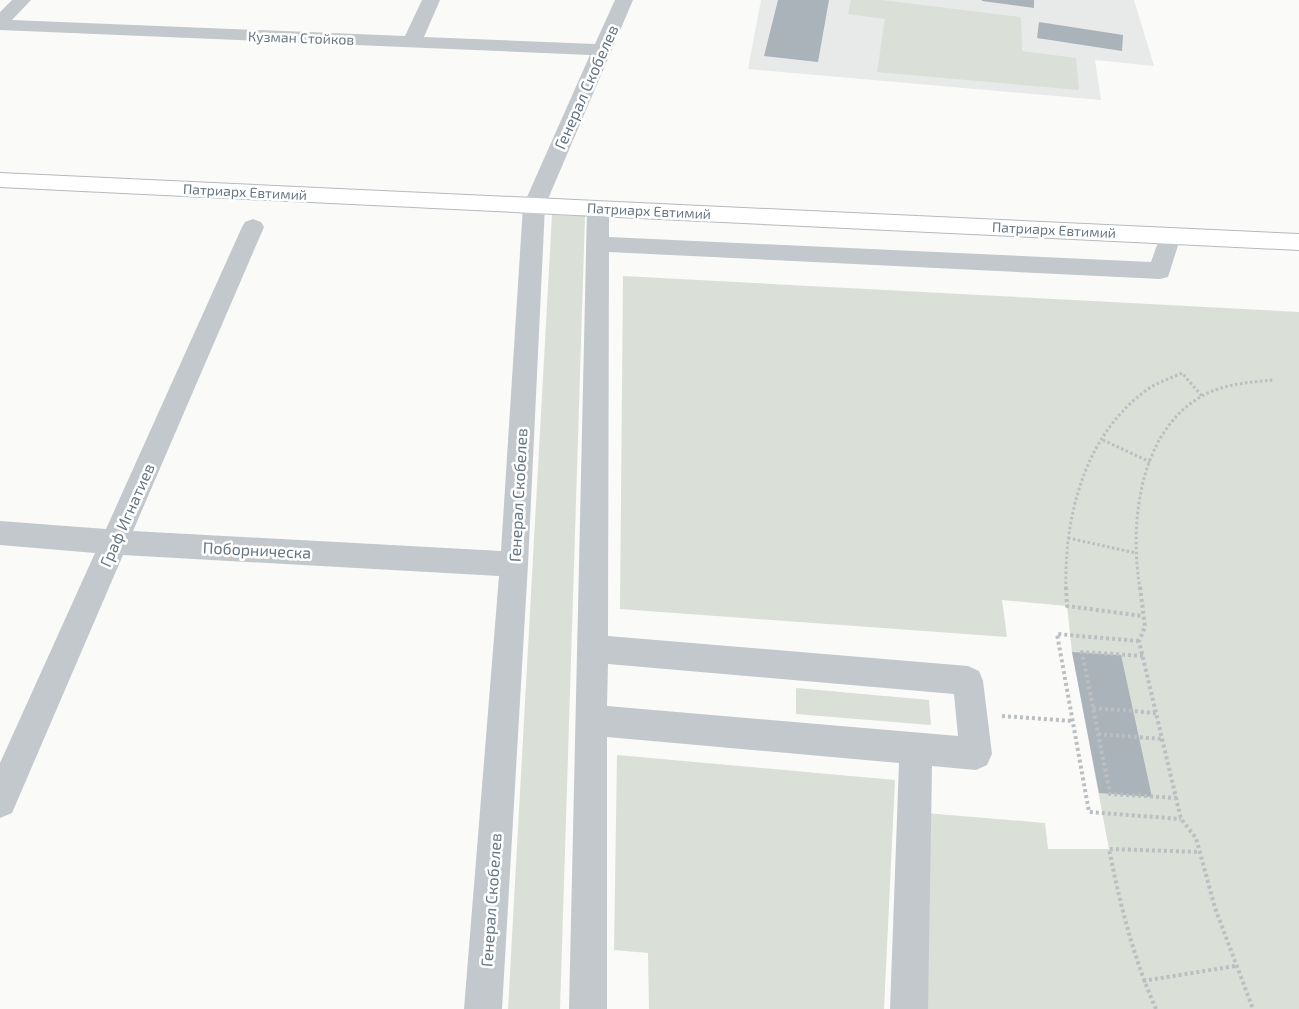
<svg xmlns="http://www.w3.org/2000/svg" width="1299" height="1009" viewBox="0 0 1299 1009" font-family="'Exo 2',sans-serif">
<rect width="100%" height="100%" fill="#fafaf8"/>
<!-- built -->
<path fill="#e8e9e9" d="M 761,0 L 1134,0 L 1154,66 L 1095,60 L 1101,100 L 748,69 Z"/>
<!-- green -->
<path fill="#dadfd7" d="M 851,0 L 881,0 L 1021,17 L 1022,51 L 1076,58 L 1079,90 L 877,72 L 885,19 L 848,14 Z
M 552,215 L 585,216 L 560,1009 L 508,1009 Z
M 623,276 L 1299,312 L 1299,1009 L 924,1009 L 925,813 L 1045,823 L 1048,849 L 1109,849 L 1072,652 L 1067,606 L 1002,600 L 1007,637 L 620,609 Z
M 796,688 L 929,700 L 931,725 L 796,714 Z
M 617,755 L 895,780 L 884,1009 L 649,1009 L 648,953 L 614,950 Z"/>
<!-- building -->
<path fill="#aab3b9" d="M 778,0 L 829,0 L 818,62 L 764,56 Z
M 982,0 L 1034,0 L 1034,8 L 982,1 Z
M 1039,22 L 1123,35 L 1122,51 L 1037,38 Z
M 1072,652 L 1121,655 L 1152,797 L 1099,793 Z"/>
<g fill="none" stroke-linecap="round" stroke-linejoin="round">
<defs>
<path id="major" d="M 0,173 L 1299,234 L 1299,250 L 0,187 Z"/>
</defs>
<!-- major casing -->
<use href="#major" stroke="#b5babe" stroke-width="2"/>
<!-- path-far1 -->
<path stroke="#bbbfc2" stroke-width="3" stroke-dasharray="2.5 2.5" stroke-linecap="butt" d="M 1103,440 L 1150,462
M 1068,538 L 1136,553
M 1066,589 C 1064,518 1084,437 1144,392 C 1155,383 1169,379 1182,373 L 1202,396
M 1140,589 C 1129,523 1139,432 1202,396 C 1223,384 1250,382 1273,380"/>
<!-- path -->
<path stroke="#bbbfc2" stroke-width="4" stroke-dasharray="3 3" stroke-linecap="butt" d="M 1066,587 L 1067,606 L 1143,616
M 1140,587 L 1145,627 L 1139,641 L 1181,819 L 1196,838 L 1215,908 L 1253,1009
M 1139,641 L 1057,634 L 1089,812 L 1181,819
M 1143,656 L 1082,652 L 1110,794 L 1177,798
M 1093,708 L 1157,713
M 1002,716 L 1073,721
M 1098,734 L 1163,739
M 1143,981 L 1235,966
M 1156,1009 C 1133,957 1120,904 1109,849 L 1200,852"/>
<!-- minor -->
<path fill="#c3c8cc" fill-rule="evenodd" d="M 12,0 L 31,0 L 12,20 L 405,36 L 422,0 L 440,0 L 424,37 L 595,44 L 615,0 L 633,0 L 545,206 L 528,564 L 502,1009 L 464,1009 L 499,576 L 123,555 L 12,813 L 0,818 L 0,763 L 95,553 L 0,545 L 0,521 L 106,529 L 242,227 L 245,222 L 253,219 L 261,222 L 264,227 L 133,531 L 501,551 L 523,206 L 590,55 L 0,30 L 0,12 Z
M 598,202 L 606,204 L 609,209 L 609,237 L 1151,262 L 1162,231 L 1170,228 L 1178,231 L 1181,236 L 1168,277 L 1160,279 L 609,252 L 608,636 L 968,666 L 979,671 L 983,681 L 992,754 L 987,765 L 976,770 L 932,766 L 928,1009 L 890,1009 L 899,763 L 607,737 L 607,1009 L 569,1009 L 587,209 L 590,204 ZM 608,664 L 954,694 L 958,736 L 607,706 Z"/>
<!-- major -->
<use href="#major" fill="#fff" fill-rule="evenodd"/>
</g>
<g text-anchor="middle" stroke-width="5" stroke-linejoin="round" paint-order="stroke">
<!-- far-street labels -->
<g font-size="14" fill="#657683" stroke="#fff">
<text transform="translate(301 38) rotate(2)" y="5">Кузман Стойков</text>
<text transform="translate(245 192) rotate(3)" y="5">Патриарх Евтимий</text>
<text transform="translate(649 211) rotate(3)" y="5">Патриарх Евтимий</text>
<text transform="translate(1054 230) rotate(3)" y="5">Патриарх Евтимий</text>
</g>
<!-- street labels -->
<g font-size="16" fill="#657683" stroke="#fff">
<text transform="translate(586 87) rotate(-66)" y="6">Генерал Скобелев</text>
<text transform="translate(518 495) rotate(-87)" y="6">Генерал Скобелев</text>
<text transform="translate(127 515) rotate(-66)" y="6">Граф Игнатиев</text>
<text transform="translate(257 550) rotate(3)" y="6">Поборническа</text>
<text transform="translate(491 900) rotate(-86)" y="6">Генерал Скобелев</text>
</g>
</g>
</svg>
